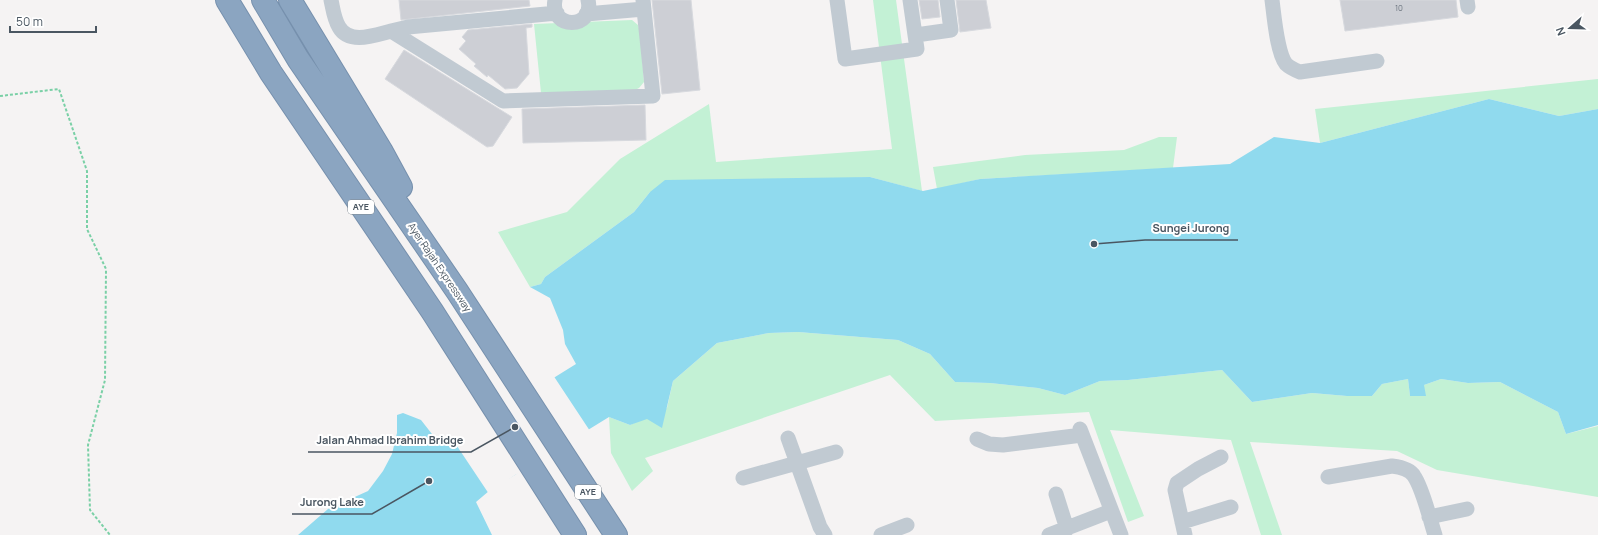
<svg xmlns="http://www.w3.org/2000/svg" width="1598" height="535" viewBox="0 0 1598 535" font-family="Manrope,sans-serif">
<rect width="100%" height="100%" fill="#f5f3f3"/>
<!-- green -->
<path fill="#c3f1d5" d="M 873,0 L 896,0 L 922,191 L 870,177 L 650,192 L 634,212 L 545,277 L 541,284 L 530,287 L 498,232 L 567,212 L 620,159 L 709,104 L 716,162 L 892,149 Z
M 632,20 L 638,25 L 640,32 L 644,82 L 639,88 L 635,90 L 541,93 L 534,24 Z
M 1598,79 L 1598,109 L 1559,116 L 1489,99 L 1320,143 L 1315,109 Z
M 1159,137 L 1177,137 L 1173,168 L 980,179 L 937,189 L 933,167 L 1025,155 L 1124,150 Z
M 798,332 L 898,340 L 930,354 L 955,382 L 990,383 L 1038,388 L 1065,395 L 1100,381 L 1128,380 L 1222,370 L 1252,402 L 1312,393 L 1347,396 L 1372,396 L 1382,384 L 1408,379 L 1410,396 L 1424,385 L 1441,379 L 1468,383 L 1500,382 L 1558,412 L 1566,434 L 1598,426 L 1598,497 L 1437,470 L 1397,451 L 1250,442 L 1282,535 L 1261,535 L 1231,440 L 1110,430 L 1144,516 L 1128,522 L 1089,412 L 935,421 L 890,375 L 645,458 L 653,471 L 632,491 L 611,453 L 609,417 L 630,425 L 667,408 L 673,381 L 717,343 L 769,333 Z"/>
<!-- water -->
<path fill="#90daee" d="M 1489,99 L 1559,116 L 1598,109 L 1598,425 L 1566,434 L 1558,412 L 1500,382 L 1468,383 L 1441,379 L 1424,385 L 1426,396 L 1410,396 L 1408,379 L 1382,384 L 1372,396 L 1347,396 L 1312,393 L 1252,402 L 1222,370 L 1128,380 L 1100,381 L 1065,395 L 1038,388 L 990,383 L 955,382 L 930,354 L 898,340 L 798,332 L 769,333 L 717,343 L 673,381 L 662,428 L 647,419 L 630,425 L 609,417 L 489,491 L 476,502 L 492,535 L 298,535 L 328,509 L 368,491 L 383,471 L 392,454 L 397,433 L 397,415 L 403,413 L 421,420 L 439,443 L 457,438 L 576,364 L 565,344 L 563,330 L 550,298 L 530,287 L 541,284 L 545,277 L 634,212 L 650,192 L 665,180 L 870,177 L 923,191 L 980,179 L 1230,164 L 1274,137 L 1320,143 Z"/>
<!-- pier -->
<path fill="#f5f3f3" d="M 553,375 L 590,431 L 529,469 L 515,475 L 489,494 L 451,437 L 488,417 Z"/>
<!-- building -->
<path fill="#cdcfd5" stroke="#d7d9de" d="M 399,0 L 529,0 L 530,6 L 401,20 Z
M 652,0 L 691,0 L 700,90 L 662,94 Z
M 919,0 L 938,0 L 940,17 L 922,19 Z
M 956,0 L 986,0 L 991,28 L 960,32 Z
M 1340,0 L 1456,0 L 1458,17 L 1345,31 Z
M 532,24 L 532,27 L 526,28 L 529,74 L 517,88 L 505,89 L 488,75 L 487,77 L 474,66 L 476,64 L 459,49 L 466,41 L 462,37 L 468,30 Z
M 404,50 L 512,117 L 493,146 L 487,147 L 385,79 Z
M 645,105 L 646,140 L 523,143 L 522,109 Z"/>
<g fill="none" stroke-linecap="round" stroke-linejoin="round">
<defs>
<path id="highway" d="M 227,0 L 271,73 L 432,311 L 575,535
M 263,0 L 298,59 L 457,291 L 616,535
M 290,0 L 382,152 L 401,187"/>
</defs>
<!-- highway casing -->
<use href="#highway" stroke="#7690ad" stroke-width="24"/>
<!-- path -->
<path stroke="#7ad0a6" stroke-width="2" stroke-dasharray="3 2" stroke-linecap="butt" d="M 0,96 L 59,89 L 87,171 L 87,229 L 106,269 L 105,380 L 88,445 L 90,510 L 110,535"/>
<!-- minor -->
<path stroke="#c1cad2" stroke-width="15" d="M 331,0 C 333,9 334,19 339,27 C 349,45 375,35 391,31 L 503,101 L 653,96 L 643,0
M 555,0 C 549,30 595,30 588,0
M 837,0 L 845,59 L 917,49 L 910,0
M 1272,0 C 1274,15 1277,53 1286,64 C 1290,68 1295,70 1300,72 L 1377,61
M 1467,0 L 1468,7
M 586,14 L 644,9
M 391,31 L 408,27 L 557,13
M 916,35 L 951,30 L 947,0
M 1080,429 L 1121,535
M 788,438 L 820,527 L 825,535
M 977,439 L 989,444 L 1003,445 L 1082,435
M 1328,477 L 1392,466 C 1400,467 1410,469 1414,476 C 1423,489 1430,520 1435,535
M 743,478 L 836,452
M 1056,494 L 1067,529
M 1429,517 L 1467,509
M 1182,522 L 1231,507
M 881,535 L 907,525
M 1049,535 L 1111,511
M 1185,535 L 1175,490 L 1177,483 L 1198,469 L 1221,457"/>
<!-- highway -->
<use href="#highway" stroke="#8ba5c1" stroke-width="22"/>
</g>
<g text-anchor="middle" stroke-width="4" stroke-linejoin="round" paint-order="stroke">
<!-- number labels -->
<g font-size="8" fill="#6b747e">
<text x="1399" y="11">10</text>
</g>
<!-- shield labels -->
<g fill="#fff" stroke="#808990" stroke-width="1">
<rect x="348" y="200" width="26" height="14" rx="3"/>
<rect x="575" y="485" width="26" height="14" rx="3"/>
</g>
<g font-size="9" font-weight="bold" fill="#4a5661">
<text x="361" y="210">AYE</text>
<text x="588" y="495">AYE</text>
</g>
<!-- street labels -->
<g font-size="10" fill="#4a5661" stroke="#fff">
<text transform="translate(440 267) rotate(56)" y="4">Ayer Rajah Expressway</text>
</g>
</g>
<!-- callouts -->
<path fill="none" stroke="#4a5661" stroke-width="1.5" d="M1094 244L1145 240H1238M515 427L471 452H308M429 481L372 514H292"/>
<g fill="#4a5661" stroke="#fff" stroke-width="1.5">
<circle cx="1094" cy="244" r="4"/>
<circle cx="515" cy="427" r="4"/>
<circle cx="429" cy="481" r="4"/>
</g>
<g font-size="11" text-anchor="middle" font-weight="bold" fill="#4a5661" stroke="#fff" stroke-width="4" stroke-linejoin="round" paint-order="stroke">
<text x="1191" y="232">Sungei Jurong</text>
<text x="390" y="444">Jalan Ahmad Ibrahim Bridge</text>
<text x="332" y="506">Jurong Lake</text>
</g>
<!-- north arrow -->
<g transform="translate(1570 28) rotate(250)" stroke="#ffffff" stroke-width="3" paint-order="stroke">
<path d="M0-3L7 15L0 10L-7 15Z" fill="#4a5661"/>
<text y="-6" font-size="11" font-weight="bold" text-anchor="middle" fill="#4a5661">N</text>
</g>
<!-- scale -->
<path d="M10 26v6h86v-6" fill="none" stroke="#4a5661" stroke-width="2"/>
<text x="16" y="26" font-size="12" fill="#4a5661" stroke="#ffffff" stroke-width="3" paint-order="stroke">50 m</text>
</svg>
